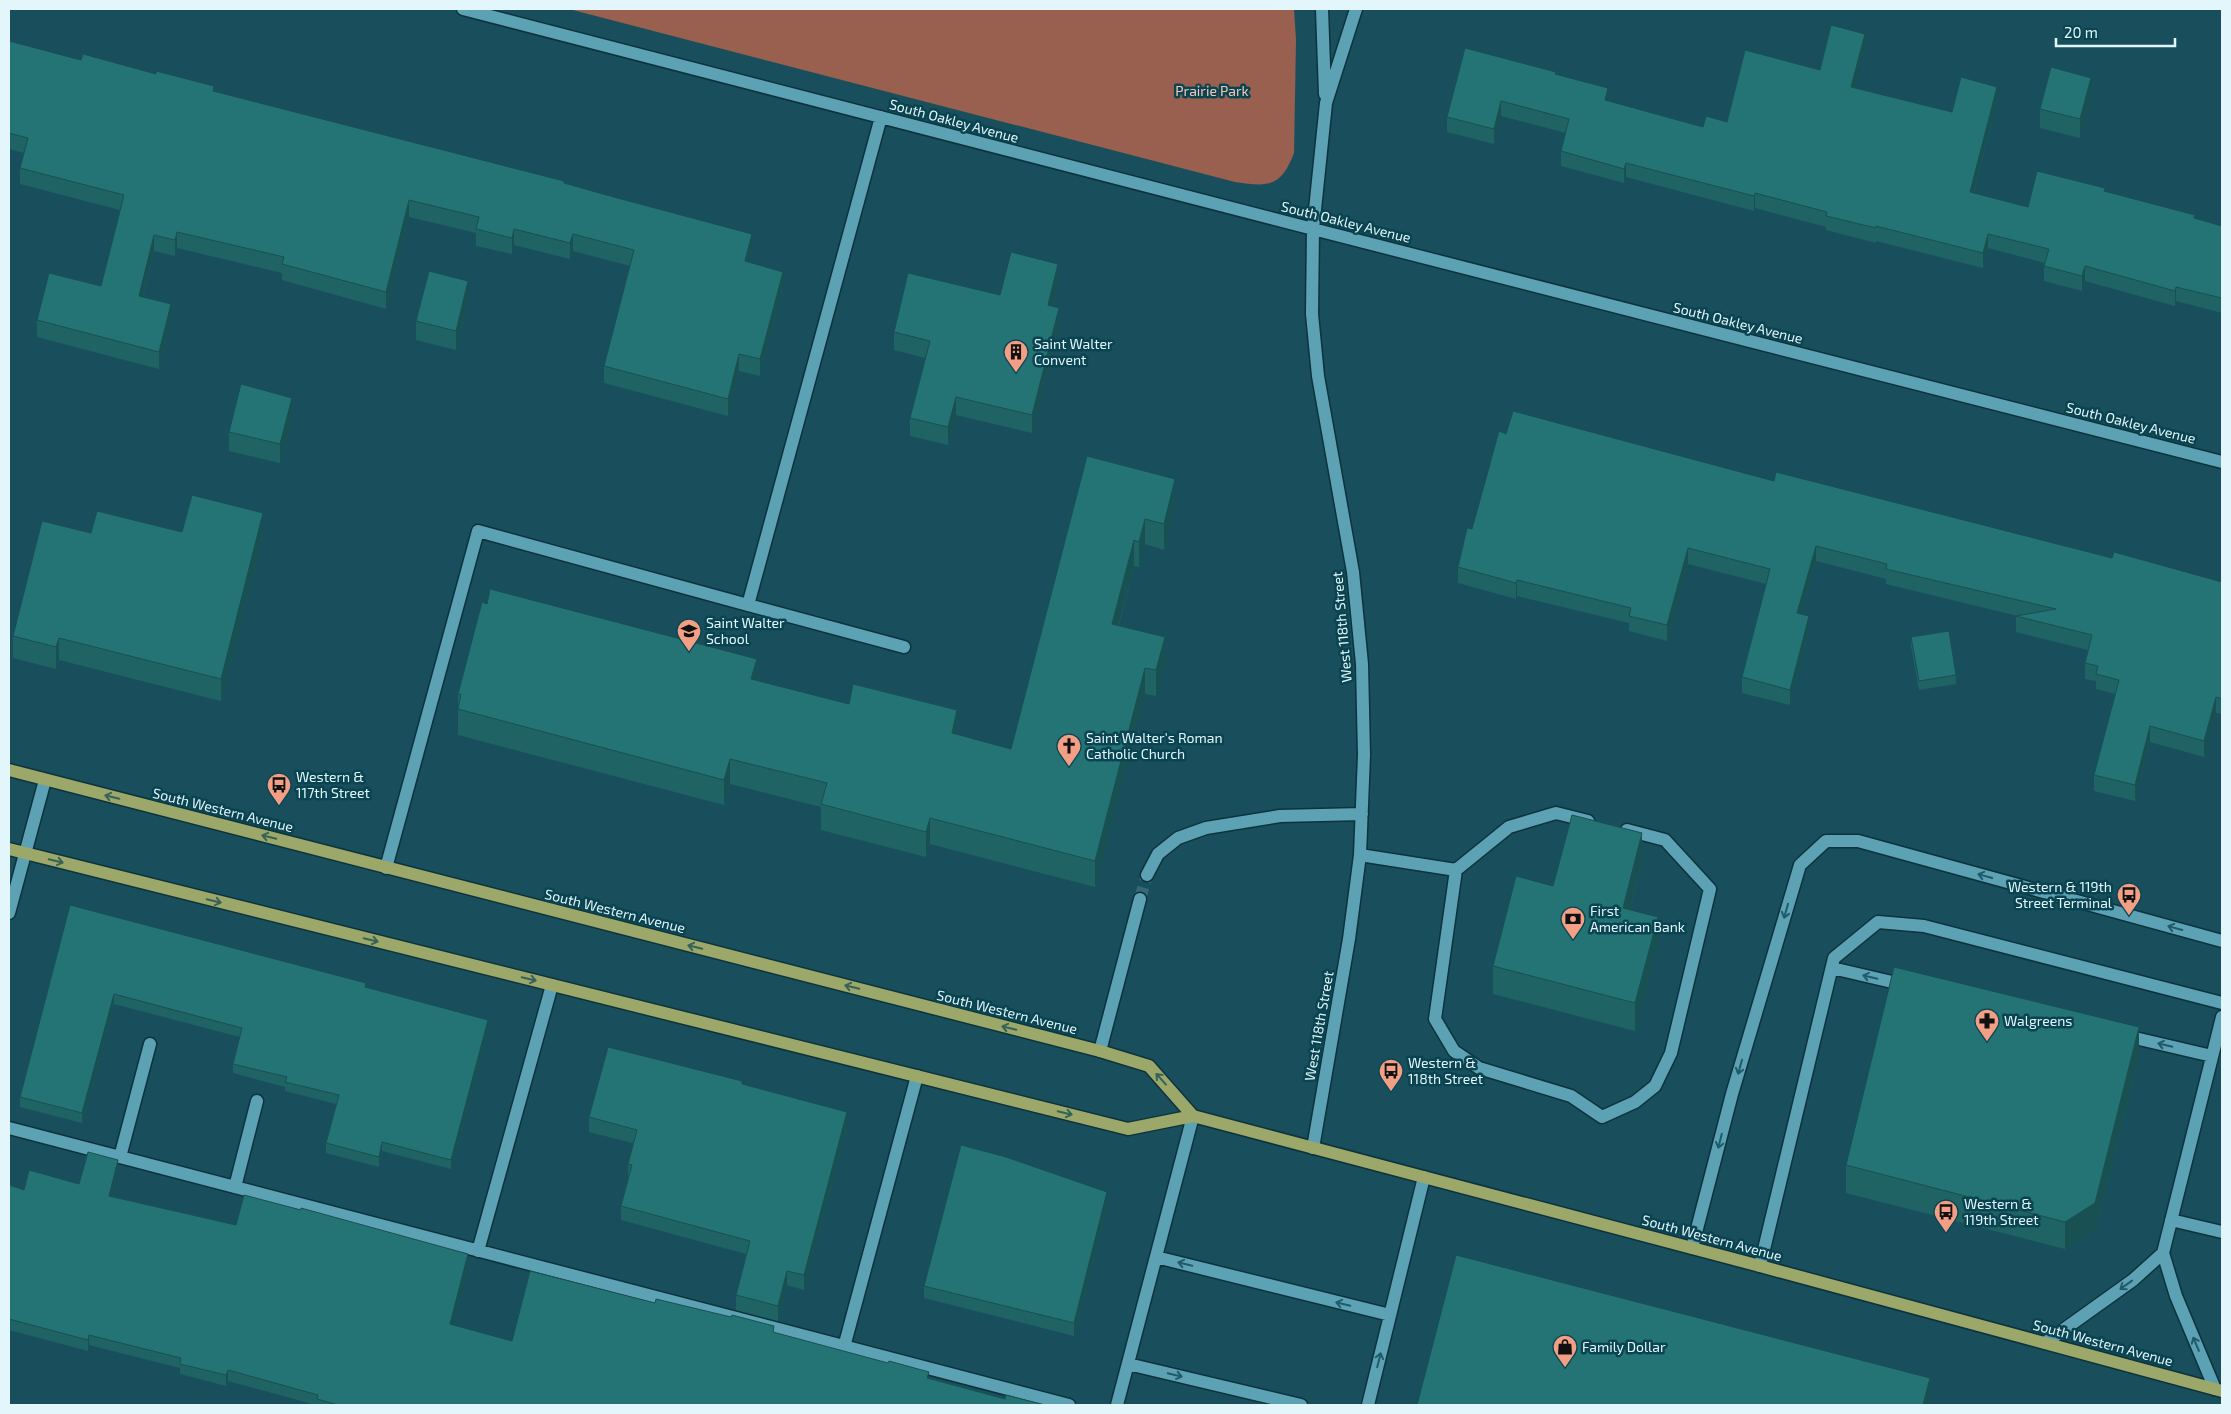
<svg xmlns="http://www.w3.org/2000/svg" width="2231" height="1414" viewBox="0 0 2231 1414" font-family="'Exo 2',sans-serif">
<rect width="100%" height="100%" fill="#194f5c"/>
<!-- green -->
<path fill="#99604f" d="M 569,9 L 1294,9 L 1296,40 L 1294,153 C 1281,187 1269,187 1235,182 Z"/>
<g fill="none" stroke-linecap="round" stroke-linejoin="round">
<!-- minor-tunnel -->
<path stroke="#376874" stroke-width="12" stroke-dasharray="12 6" stroke-linecap="butt" d="M 1140,899 L 1147,875"/>
<defs>
<path id="minor" d="M 463,9 L 1313,229 L 2222,462
M 1322,9 L 1325,94
M 748,605 L 904,647
M 1360,855 L 1456,870 L 1509,827 L 1556,813 L 1588,821
M 386,868 L 478,531 L 748,605 L 881,117
M 1456,870 L 1435,1019 L 1454,1051 L 1479,1068 L 1571,1096 L 1602,1117 L 1635,1102 L 1655,1086 L 1671,1053 L 1710,889 L 1665,840 L 1627,830
M 1147,875 L 1158,854 L 1178,838 L 1206,828 L 1280,816 L 1362,814
M 9,913 L 45,780
M 1832,968 L 1905,985
M 2122,1035 L 2212,1056
M 1100,1051 L 1140,899
M 9,1128 L 1069,1405
M 1313,1148 L 1349,939 L 1360,855 L 1364,755 L 1362,664 L 1353,572 L 1318,376 L 1312,314 L 1313,229 L 1326,103 L 1356,9
M 120,1157 L 150,1044
M 235,1187 L 257,1101
M 2171,1220 L 2222,1232
M 1692,1248 L 1732,1094 L 1800,865 L 1826,841 L 1858,841 L 2222,941
M 478,1251 L 552,985
M 1156,1257 L 1390,1315
M 1760,1266 L 1834,958 L 1878,922 L 1924,926 L 2222,1003
M 2045,1343 L 2133,1280 L 2163,1253
M 844,1347 L 917,1076
M 1128,1364 L 1301,1405
M 2215,1389 L 2176,1296 L 2163,1253 L 2222,1017
M 1117,1405 L 1193,1116
M 1368,1405 L 1424,1177"/>
<path id="major" d="M 9,770 L 1100,1051 L 1149,1066 L 1193,1116
M 9,849 L 1128,1129 L 1193,1116 L 1760,1266 L 2222,1391"/>
</defs>
<!-- minor casing -->
<use href="#minor" stroke="#0d333c" stroke-width="15"/>
<!-- major casing -->
<use href="#major" stroke="#0d333c" stroke-width="15"/>
<!-- minor -->
<use href="#minor" stroke="#5da1b4" stroke-width="12"/>
<!-- major -->
<use href="#major" stroke="#9ba869" stroke-width="12"/>
</g>
<!-- wall -->
<path fill="#1f6365" d="M 9,41 L 81,60 L 214,91 L 564,183 L 752,251 L 749,262 L 783,288 L 760,376 L 739,371 L 728,416 L 604,383 L 604,366 L 630,266 L 573,251 L 570,259 L 514,245 L 512,254 L 476,246 L 476,233 L 409,217 L 386,309 L 282,280 L 282,273 L 177,248 L 175,256 L 154,251 L 143,297 L 171,321 L 159,369 L 37,337 L 37,320 L 101,286 L 120,210 L 20,184 L 20,168 L 24,153 L 9,149 Z
M 1865,49 L 1854,88 L 1952,112 L 1997,102 L 1974,193 L 2028,207 L 2105,192 L 2222,226 L 2222,313 L 2176,301 L 2175,306 L 2085,281 L 2082,291 L 2044,281 L 2044,266 L 2045,263 L 1988,248 L 1983,268 L 1876,241 L 1876,243 L 1826,230 L 1826,227 L 1755,208 L 1754,211 L 1626,177 L 1624,183 L 1561,166 L 1561,151 L 1566,133 L 1501,116 L 1494,144 L 1447,132 L 1447,117 L 1556,74 L 1608,101 L 1703,127 L 1727,122 L 1820,70 Z
M 2091,97 L 2080,138 L 2040,128 L 2040,109 Z
M 1058,282 L 1052,306 L 1059,326 L 1032,433 L 956,415 L 948,445 L 910,436 L 910,418 L 925,358 L 894,350 L 894,332 L 1000,295 Z
M 468,300 L 456,350 L 416,340 L 416,321 Z
M 292,417 L 280,463 L 229,451 L 229,432 Z
M 1506,434 L 1774,481 L 2112,558 L 2222,582 L 2222,714 L 2216,713 L 2204,757 L 2150,742 L 2135,801 L 2094,791 L 2094,775 L 2115,694 L 2096,689 L 2096,681 L 2085,679 L 2085,663 L 2088,650 L 2016,632 L 2016,616 L 2018,616 L 1886,584 L 1886,579 L 1816,561 L 1801,614 L 1809,631 L 1790,705 L 1742,693 L 1742,677 L 1766,584 L 1688,564 L 1667,641 L 1629,631 L 1629,623 L 1517,596 L 1516,599 L 1458,583 L 1458,567 Z
M 1087,456 L 1175,505 L 1164,550 L 1145,544 L 1139,567 L 1134,566 L 1119,625 L 1165,663 L 1156,696 L 1145,694 L 1095,887 L 930,844 L 926,857 L 821,830 L 821,807 L 730,784 L 724,805 L 458,735 L 458,694 L 757,681 L 1011,749 Z
M 182,532 L 263,535 L 221,701 L 59,660 L 56,669 L 13,658 L 13,636 L 91,533 Z
M 1911,637 L 1956,675 L 1956,684 L 1919,690 L 1911,646 Z
M 1642,861 L 1630,909 L 1658,944 L 1635,1031 L 1493,994 L 1493,966 L 1553,886 Z
M 70,905 L 366,988 L 488,1030 L 451,1169 L 382,1151 L 379,1167 L 326,1153 L 326,1143 L 336,1104 L 285,1091 L 285,1087 L 233,1073 L 233,1064 L 240,1037 L 114,1004 L 82,1123 L 20,1107 L 20,1097 Z
M 2139,1055 L 2095,1231 L 2065,1249 L 1846,1193 L 1846,1165 Z
M 742,1084 L 847,1126 L 804,1290 L 787,1285 L 778,1321 L 736,1310 L 736,1295 L 746,1254 L 621,1220 L 621,1206 L 628,1178 L 628,1164 L 633,1143 L 589,1132 L 589,1117 Z
M 118,1170 L 111,1196 L 236,1225 L 468,1265 L 452,1325 L 512,1341 L 655,1303 L 774,1333 L 929,1378 L 1005,1399 L 1045,1405 L 316,1405 L 228,1381 L 226,1386 L 180,1374 L 180,1368 L 89,1345 L 88,1351 L 9,1330 L 9,1185 L 24,1190 L 79,1184 Z
M 1107,1205 L 1074,1336 L 924,1298 L 924,1286 Z"/>
<!-- shaded-wall -->
<path fill="#195052" d="M 1865,34 L 1865,49 L 1851,102 L 1851,87 Z
M 2091,78 L 2091,97 L 2080,138 L 2080,119 Z
M 1997,87 L 1997,102 L 1970,207 L 1970,192 Z
M 1608,88 L 1608,103 L 1605,100 Z
M 1501,101 L 1501,116 L 1494,144 L 1494,129 Z
M 1626,163 L 1626,177 L 1624,183 L 1624,169 Z
M 1755,193 L 1755,208 L 1754,211 L 1754,196 Z
M 409,200 L 409,217 L 386,309 L 386,292 Z
M 514,229 L 514,245 L 512,254 L 512,238 Z
M 177,232 L 177,248 L 175,256 L 175,240 Z
M 573,234 L 573,251 L 570,259 L 570,243 Z
M 752,234 L 752,251 L 745,278 L 745,261 Z
M 1988,234 L 1988,248 L 1983,268 L 1983,253 Z
M 154,235 L 154,251 L 139,312 L 139,296 Z
M 1058,264 L 1058,282 L 1048,323 L 1048,305 Z
M 2085,266 L 2085,281 L 2082,291 L 2082,276 Z
M 783,272 L 783,288 L 760,376 L 760,359 Z
M 468,281 L 468,300 L 456,350 L 456,331 Z
M 2176,287 L 2176,301 L 2175,306 L 2175,291 Z
M 171,304 L 171,321 L 159,369 L 159,352 Z
M 1059,308 L 1059,326 L 1032,433 L 1032,415 Z
M 739,354 L 739,371 L 728,416 L 728,399 Z
M 956,397 L 956,415 L 948,445 L 948,427 Z
M 292,398 L 292,417 L 280,463 L 280,444 Z
M 1175,479 L 1175,505 L 1164,550 L 1164,524 Z
M 263,513 L 263,535 L 221,701 L 221,679 Z
M 1145,519 L 1145,544 L 1139,567 L 1139,542 Z
M 1134,540 L 1134,566 L 1112,649 L 1112,624 Z
M 1816,546 L 1816,561 L 1797,628 L 1797,613 Z
M 1688,548 L 1688,564 L 1667,641 L 1667,625 Z
M 1517,580 L 1517,596 L 1516,599 L 1516,583 Z
M 1809,616 L 1809,631 L 1790,705 L 1790,690 Z
M 1165,637 L 1165,663 L 1156,696 L 1156,670 Z
M 59,638 L 59,660 L 56,669 L 56,647 Z
M 757,659 L 757,685 L 751,679 Z
M 1145,668 L 1145,694 L 1095,887 L 1095,861 Z
M 2216,697 L 2216,713 L 2204,757 L 2204,741 Z
M 957,710 L 957,736 L 952,733 Z
M 2150,726 L 2150,742 L 2135,801 L 2135,785 Z
M 730,759 L 730,784 L 724,805 L 724,780 Z
M 930,818 L 930,844 L 926,857 L 926,832 Z
M 1642,833 L 1642,861 L 1623,935 L 1623,908 Z
M 1658,917 L 1658,944 L 1635,1031 L 1635,1003 Z
M 114,994 L 114,1004 L 82,1123 L 82,1113 Z
M 488,1020 L 488,1030 L 451,1169 L 451,1160 Z
M 2139,1027 L 2139,1055 L 2095,1231 L 2065,1249 L 2065,1222 Z
M 847,1112 L 847,1126 L 804,1290 L 804,1275 Z
M 382,1142 L 382,1151 L 379,1167 L 379,1157 Z
M 118,1160 L 118,1170 L 109,1206 L 109,1196 Z
M 1107,1192 L 1107,1205 L 1074,1336 L 1074,1323 Z
M 468,1254 L 468,1265 L 450,1335 L 450,1324 Z
M 787,1271 L 787,1285 L 778,1321 L 778,1306 Z
M 89,1335 L 89,1345 L 88,1351 L 88,1340 Z
M 228,1370 L 228,1381 L 226,1386 L 226,1375 Z
M 1930,1378 L 1930,1401 L 1929,1405 L 1923,1405 Z"/>
<!-- building -->
<path fill="#247375" stroke="#195052" d="M 1831,25 L 1865,34 L 1851,87 L 1952,112 L 1961,77 L 1997,87 L 1970,192 L 2028,207 L 2037,171 L 2105,188 L 2104,191 L 2195,215 L 2194,218 L 2222,226 L 2222,298 L 2176,287 L 2175,291 L 2085,266 L 2082,276 L 2044,266 L 2049,249 L 1988,234 L 1983,253 L 1876,226 L 1876,228 L 1826,216 L 1827,212 L 1755,193 L 1754,196 L 1626,163 L 1624,169 L 1561,151 L 1569,119 L 1501,101 L 1494,129 L 1447,117 L 1465,48 L 1556,72 L 1555,74 L 1608,88 L 1605,100 L 1703,127 L 1706,116 L 1727,122 L 1745,50 L 1820,70 Z
M 9,41 L 81,60 L 83,54 L 156,74 L 156,71 L 214,86 L 213,91 L 564,181 L 564,183 L 610,196 L 752,234 L 745,261 L 783,272 L 760,359 L 739,354 L 728,399 L 604,366 L 634,250 L 573,234 L 570,243 L 514,229 L 512,238 L 476,229 L 479,217 L 409,200 L 386,292 L 282,264 L 284,257 L 177,232 L 175,240 L 154,235 L 139,296 L 171,304 L 159,352 L 37,320 L 49,273 L 101,286 L 124,195 L 20,168 L 28,138 L 9,133 Z
M 2051,67 L 2091,78 L 2080,119 L 2040,109 Z
M 1011,252 L 1058,264 L 1048,305 L 1059,308 L 1032,415 L 956,397 L 948,427 L 910,418 L 930,341 L 894,332 L 908,273 L 1000,295 Z
M 429,271 L 468,281 L 456,331 L 416,321 Z
M 241,384 L 292,398 L 280,444 L 229,432 Z
M 1513,411 L 1774,481 L 1776,472 L 2112,558 L 2114,552 L 2222,582 L 2222,699 L 2216,697 L 2204,741 L 2150,726 L 2135,785 L 2094,775 L 2119,680 L 2096,674 L 2098,666 L 2085,663 L 2092,635 L 2016,616 L 2056,609 L 1886,569 L 1887,564 L 1816,546 L 1797,613 L 1809,616 L 1790,690 L 1742,677 L 1770,569 L 1688,548 L 1667,625 L 1629,616 L 1631,608 L 1517,580 L 1516,583 L 1458,567 L 1467,528 L 1472,529 L 1499,431 L 1506,434 Z
M 1087,456 L 1175,479 L 1164,524 L 1145,519 L 1139,542 L 1134,540 L 1112,624 L 1165,637 L 1156,670 L 1145,668 L 1095,861 L 930,818 L 926,832 L 821,804 L 827,783 L 730,759 L 724,780 L 458,709 L 461,694 L 458,694 L 482,602 L 487,604 L 490,589 L 757,659 L 751,679 L 849,704 L 853,684 L 957,710 L 952,733 L 1011,749 Z
M 192,495 L 263,513 L 221,679 L 59,638 L 56,647 L 13,636 L 42,521 L 91,533 L 97,511 L 182,532 Z
M 1949,631 L 1956,675 L 1919,681 L 1911,637 Z
M 1572,815 L 1642,833 L 1623,908 L 1658,917 L 1635,1003 L 1493,966 L 1516,876 L 1553,886 Z
M 70,905 L 366,983 L 365,987 L 488,1020 L 451,1160 L 382,1142 L 379,1157 L 326,1143 L 339,1095 L 285,1082 L 287,1077 L 233,1064 L 242,1028 L 114,994 L 82,1113 L 20,1097 Z
M 1894,967 L 2139,1027 L 2095,1203 L 2065,1222 L 1846,1165 Z
M 608,1047 L 742,1081 L 742,1084 L 847,1112 L 804,1275 L 787,1271 L 778,1306 L 736,1295 L 750,1241 L 621,1206 L 632,1165 L 628,1164 L 637,1130 L 589,1117 Z
M 961,1145 L 1006,1157 L 1107,1192 L 1074,1323 L 924,1286 Z
M 88,1152 L 118,1160 L 109,1196 L 236,1225 L 244,1195 L 301,1210 L 301,1208 L 468,1254 L 450,1324 L 512,1341 L 530,1271 L 655,1303 L 656,1299 L 731,1317 L 732,1315 L 774,1326 L 773,1332 L 888,1363 L 889,1361 L 929,1372 L 927,1378 L 1005,1399 L 1006,1395 L 1045,1405 L 338,1405 L 317,1399 L 318,1395 L 228,1370 L 226,1375 L 180,1364 L 181,1358 L 89,1335 L 88,1340 L 9,1319 L 9,1185 L 24,1190 L 29,1170 L 79,1184 Z
M 1456,1255 L 1930,1378 L 1923,1405 L 1417,1405 Z"/>
<!-- one-way arrows -->
<defs><path id="oneway-shaft" d="M-6 0H5M1.5-3L5.5 0L1.5 3" fill="none" stroke-width="1.6" stroke-linecap="round" stroke-linejoin="round" transform="scale(1.25)"/></defs>
<g stroke="#366258">
<use href="#oneway-shaft" transform="translate(112 797) rotate(-166)"/>
<use href="#oneway-shaft" transform="translate(269 837) rotate(-166)"/>
<use href="#oneway-shaft" transform="translate(56 861) rotate(14)"/>
<use href="#oneway-shaft" transform="translate(214 901) rotate(14)"/>
<use href="#oneway-shaft" transform="translate(371 940) rotate(14)"/>
<use href="#oneway-shaft" transform="translate(695 947) rotate(-166)"/>
<use href="#oneway-shaft" transform="translate(529 979) rotate(14)"/>
<use href="#oneway-shaft" transform="translate(852 987) rotate(-166)"/>
<use href="#oneway-shaft" transform="translate(1009 1028) rotate(-166)"/>
<use href="#oneway-shaft" transform="translate(1161 1079) rotate(-132)"/>
<use href="#oneway-shaft" transform="translate(1065 1113) rotate(14)"/>
</g>
<g stroke="#1f5b6a">
<use href="#oneway-shaft" transform="translate(1985 876) rotate(-165)"/>
<use href="#oneway-shaft" transform="translate(1786 911) rotate(106)"/>
<use href="#oneway-shaft" transform="translate(2175 928) rotate(-165)"/>
<use href="#oneway-shaft" transform="translate(1870 977) rotate(-167)"/>
<use href="#oneway-shaft" transform="translate(2165 1045) rotate(-167)"/>
<use href="#oneway-shaft" transform="translate(1740 1067) rotate(106)"/>
<use href="#oneway-shaft" transform="translate(1720 1141) rotate(104)"/>
<use href="#oneway-shaft" transform="translate(1185 1264) rotate(-166)"/>
<use href="#oneway-shaft" transform="translate(2126 1285) rotate(144)"/>
<use href="#oneway-shaft" transform="translate(1343 1304) rotate(-166)"/>
<use href="#oneway-shaft" transform="translate(2196 1344) rotate(-113)"/>
<use href="#oneway-shaft" transform="translate(1379 1360) rotate(-76)"/>
<use href="#oneway-shaft" transform="translate(1175 1375) rotate(13)"/>
</g>
<!-- icons -->
<defs>
<symbol id="building-pin" viewBox="-11 -11 22 30"><path d="M0 17L-7.5 6A9.5 9.5 0 1 1 7.5 6Z" fill="#f39f85" stroke="#0a4451"/><path d="M-4-6H4V6H1V3H-1V6H-4ZM-2.5-4.3h1.7v1.8h-1.7ZM.8-4.3h1.7v1.8H.8ZM-2.5-1h1.7V.8h-1.7ZM.8-1h1.7V.8H.8Z" fill="#111"/></symbol>
<symbol id="school-pin" viewBox="-11 -11 22 30"><path d="M0 17L-7.5 6A9.5 9.5 0 1 1 7.5 6Z" fill="#f39f85" stroke="#0a4451"/><path d="M0-5L7-2L0 1L-7-2ZM-4 1L0 2.5L4 1V4Q0 6-4 4Z" fill="#111"/></symbol>
<symbol id="church-pin" viewBox="-11 -11 22 30"><path d="M0 17L-7.5 6A9.5 9.5 0 1 1 7.5 6Z" fill="#f39f85" stroke="#0a4451"/><path d="M-1.2-6h2.4v3.5h3.3v2.4h-3.3V6h-2.4V-.1h-3.3v-2.4h3.3Z" fill="#111"/></symbol>
<symbol id="bus-pin" viewBox="-11 -11 22 30"><path d="M0 17L-7.5 6A9.5 9.5 0 1 1 7.5 6Z" fill="#f39f85" stroke="#0a4451"/><path d="M-5-6H5V4H4V6H2V4H-2V6H-4V4H-5ZM-3.5-4V0h7V-4ZM-3.5 1.2v1.5H-2V1.2ZM2 1.2v1.5H3.5V1.2Z" fill="#111"/></symbol>
<symbol id="bank-pin" viewBox="-11 -11 22 30"><path d="M0 17L-7.5 6A9.5 9.5 0 1 1 7.5 6Z" fill="#f39f85" stroke="#0a4451"/><path d="M-6-4H6V4H-6ZM0-2.3a2.3 2.3 0 1 0 0 4.6a2.3 2.3 0 1 0 0-4.6Z" fill="#111"/></symbol>
<symbol id="pharmacy-pin" viewBox="-11 -11 22 30"><path d="M0 17L-7.5 6A9.5 9.5 0 1 1 7.5 6Z" fill="#f39f85" stroke="#0a4451"/><path d="M-2-6h4v4h4v4h-4v4h-4v-4h-4v-4h4Z" fill="#111"/></symbol>
<symbol id="shop-pin" viewBox="-11 -11 22 30"><path d="M0 17L-7.5 6A9.5 9.5 0 1 1 7.5 6Z" fill="#f39f85" stroke="#0a4451"/><path d="M-5-2.5h2.3a2.7 3.5 0 0 1 5.4 0H5L5.5 6h-11ZM-1.5-2.5h3a1.5 2.3 0 0 0-3 0Z" fill="#111"/></symbol>
</defs>
<g fill-rule="evenodd">
<use href="#building-pin" x="1002" y="338" width="28" height="38"/>
<use href="#school-pin" x="675" y="617" width="28" height="38"/>
<use href="#church-pin" x="1055" y="732" width="28" height="38"/>
<use href="#bus-pin" x="265" y="771" width="28" height="38"/>
<use href="#bus-pin" x="2115" y="881" width="28" height="38"/>
<use href="#bank-pin" x="1559" y="905" width="28" height="38"/>
<use href="#pharmacy-pin" x="1973" y="1007" width="28" height="38"/>
<use href="#bus-pin" x="1377" y="1057" width="28" height="38"/>
<use href="#bus-pin" x="1932" y="1198" width="28" height="38"/>
<use href="#shop-pin" x="1551" y="1333" width="28" height="38"/>
</g>
<g text-anchor="middle" stroke-width="5" stroke-linejoin="round" paint-order="stroke">
<!-- park labels -->
<g font-size="14" fill="#f4c9bc" stroke="#0a4451">
<text x="1212" y="96">Prairie Park</text>
</g>
<!-- street labels -->
<g font-size="14" fill="#e2f6fc" stroke="#0a4451">
<text transform="translate(954 121) rotate(15)" y="5">South Oakley Avenue</text>
<text transform="translate(1346 222) rotate(14)" y="5">South Oakley Avenue</text>
<text transform="translate(1738 323) rotate(14)" y="5">South Oakley Avenue</text>
<text transform="translate(2131 423) rotate(14)" y="5">South Oakley Avenue</text>
<text transform="translate(1342 627) rotate(-95)" y="5">West 118th Street</text>
<text transform="translate(223 810) rotate(14)" y="5">South Western Avenue</text>
<text transform="translate(615 911) rotate(14)" y="5">South Western Avenue</text>
<text transform="translate(1007 1012) rotate(14)" y="5">South Western Avenue</text>
<text transform="translate(1319 1026) rotate(-80)" y="5">West 118th Street</text>
<text transform="translate(1712 1238) rotate(15)" y="5">South Western Avenue</text>
<text transform="translate(2103 1343) rotate(15)" y="5">South Western Avenue</text>
</g>
<!-- poi labels -->
<g font-size="14" fill="#e2f6fc" stroke="#0a4451" text-anchor="start">
<text x="1034" y="349">Saint Walter<tspan x="1034" dy="16">Convent</tspan></text>
<text x="706" y="628">Saint Walter<tspan x="706" dy="16">School</tspan></text>
<text x="1086" y="743">Saint Walter's Roman<tspan x="1086" dy="16">Catholic Church</tspan></text>
<text x="296" y="782">Western &amp;<tspan x="296" dy="16">117th Street</tspan></text>
<text x="2112" y="892" text-anchor="end">Western &amp; 119th<tspan x="2112" dy="16">Street Terminal</tspan></text>
<text x="1590" y="916">First<tspan x="1590" dy="16">American Bank</tspan></text>
<text x="2004" y="1026">Walgreens</text>
<text x="1408" y="1068">Western &amp;<tspan x="1408" dy="16">118th Street</tspan></text>
<text x="1964" y="1209">Western &amp;<tspan x="1964" dy="16">119th Street</tspan></text>
<text x="1582" y="1352">Family Dollar</text>
</g>
</g>
<!-- border -->
<rect width="2231" height="1414" fill="none" stroke="#e2f6fc" stroke-width="20"/>
<!-- scale -->
<path d="M2056 38v8h119v-8" fill="none" stroke="#e2f6fc" stroke-width="2.5"/>
<text x="2064" y="38" font-size="15" fill="#e2f6fc" stroke="#0a4451" stroke-width="4" paint-order="stroke">20 m</text>
</svg>
